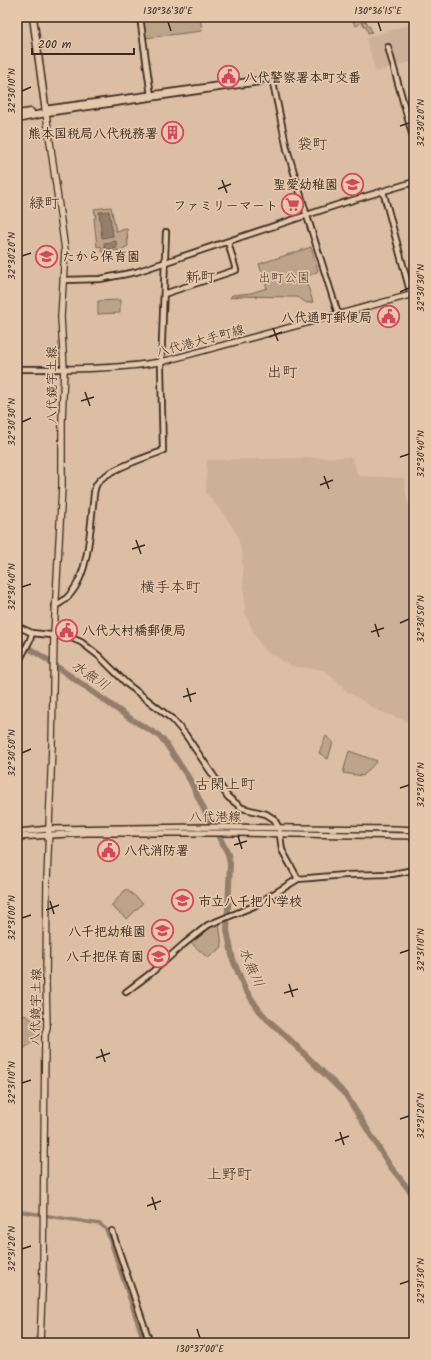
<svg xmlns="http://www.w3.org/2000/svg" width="431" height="1360" viewBox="0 0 431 1360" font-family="Kalam,'Klee One',sans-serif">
<rect width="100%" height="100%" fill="#dbbea4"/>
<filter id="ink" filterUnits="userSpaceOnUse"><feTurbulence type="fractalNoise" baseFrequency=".025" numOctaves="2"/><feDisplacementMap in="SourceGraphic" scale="8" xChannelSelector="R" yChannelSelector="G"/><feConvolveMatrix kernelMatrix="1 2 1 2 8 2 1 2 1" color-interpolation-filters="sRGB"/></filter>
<g filter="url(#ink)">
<!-- built -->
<path fill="#ccb097" d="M 414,23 L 414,61 L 376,72 L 366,38 Z
M 352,457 L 358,476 L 404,478 L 407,501 L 414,514 L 414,726 L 409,722 L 377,710 L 347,691 L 324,670 L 291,666 L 265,651 L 254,634 L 245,612 L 242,555 L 238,537 L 227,518 L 206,493 L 207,460 Z"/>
<!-- green -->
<path fill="#bda38a" stroke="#7c6654" d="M 142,17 L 200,17 L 202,31 L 145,38 Z
M 353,17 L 362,17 L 363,21 L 367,22 L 368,26 L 370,27 L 372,32 L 368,33 L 366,26 L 364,26 L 362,22 L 356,26 L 351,19 Z
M 111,207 L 116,231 L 127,229 L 128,246 L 121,250 L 102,252 L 101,246 L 97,247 L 94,218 L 96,218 L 94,209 Z
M 311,247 L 318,271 L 305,278 L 313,302 L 307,303 L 297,297 L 291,297 L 240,296 L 230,298 L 232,295 L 251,293 L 267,288 L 259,264 Z
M 120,300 L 120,313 L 98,314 L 98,301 Z
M 326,736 L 333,742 L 328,759 L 319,753 Z
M 349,751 L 377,761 L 363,776 L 343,773 Z
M 126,889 L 143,903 L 127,919 L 111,906 Z
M 219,922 L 222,947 L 208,958 L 189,941 Z
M 19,1011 L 41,1026 L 40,1036 L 17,1054 L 17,1012 Z"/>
<!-- water -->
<path fill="#957e69" stroke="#715c4b" d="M 109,211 L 113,236 L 102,238 L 99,212 Z
M 116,241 L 117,248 L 105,250 L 104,243 Z"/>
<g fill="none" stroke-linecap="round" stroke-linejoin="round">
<!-- canal -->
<path stroke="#957e69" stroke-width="3.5" d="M 17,1211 L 100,1224 L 106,1229 L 144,1343"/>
<!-- river -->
<path stroke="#957e69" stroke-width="6" d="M 17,639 L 24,645 L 46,659 L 131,719 L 158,735 L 165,742 L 190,780 L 207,816 L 221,840 L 228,854 L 230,864 L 227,930 L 233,960 L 245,989 L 259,1010 L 267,1019 L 286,1036 L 346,1095 L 390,1166 L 414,1196"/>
<defs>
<path id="tertiary" d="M 140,17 L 151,96
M 388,47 L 414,141
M 272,78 L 287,149 L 307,216 L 338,314
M 45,109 L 272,78
M 46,113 L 259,82
M 383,191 L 411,295
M 64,280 L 100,279 L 136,272 L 343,203 L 414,182
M 164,294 L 236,270 L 228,242
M 17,369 L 64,369
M 55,606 C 89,590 89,538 93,504 C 94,497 93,487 99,481 C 110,469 146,457 163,451 L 161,368 L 166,232
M 17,626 L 32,633 L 30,640 L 17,665
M 32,633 L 69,637 L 81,642 L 99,656 L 127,684 L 172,719 L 185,734 L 228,797 L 242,808 L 266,814 L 274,819 L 279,828 L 282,850 L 298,879
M 126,992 L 151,973 L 184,944 L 208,925 L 254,906 L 298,879 L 345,875 L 392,874 L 414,870
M 112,1231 L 150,1343"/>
<path id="secondary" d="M 64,369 C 96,369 129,367 161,362 L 414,294
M 17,832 L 49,829 L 208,827 L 397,829 L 414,830
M 17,837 L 87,833 L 237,833 L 414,836"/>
<path id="primary" d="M 40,1343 L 43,1267 L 45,1035 L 47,1027 L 46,982 L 47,881 L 52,746 L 54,634 L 62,487 L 62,421 L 64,369 L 61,317 L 65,250 L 46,113"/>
<path id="trunk" d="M 17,114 L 31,112
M 17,119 L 46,113 L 33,17"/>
</defs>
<!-- tertiary casing -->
<use href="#tertiary" stroke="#3b2a1e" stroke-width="8"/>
<!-- secondary casing -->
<use href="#secondary" stroke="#3b2a1e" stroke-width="8"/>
<!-- primary casing -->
<use href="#primary" stroke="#3b2a1e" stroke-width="8"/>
<!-- trunk casing -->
<use href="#trunk" stroke="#3b2a1e" stroke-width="9"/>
<!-- tertiary -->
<use href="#tertiary" stroke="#e5c8ac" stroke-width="4.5"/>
<!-- secondary -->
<use href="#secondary" stroke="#e5c8ac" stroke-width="5"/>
<!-- primary -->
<use href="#primary" stroke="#e5c8ac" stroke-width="5.5"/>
<!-- trunk -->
<use href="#trunk" stroke="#e5c8ac" stroke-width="6"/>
</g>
</g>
<!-- ticks -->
<path fill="none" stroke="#3b2a1e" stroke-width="1.5" d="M 168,22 L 171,31M 378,22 L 381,31M 22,91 L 31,87M 400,126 L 409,123M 222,180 L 227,193M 218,189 L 231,184M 22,256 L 31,253M 400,292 L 409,288M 273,328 L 278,341M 269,337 L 282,332M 85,392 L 90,406M 81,401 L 94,397M 22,422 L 31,418M 400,457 L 409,454M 324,476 L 329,489M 320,485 L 333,480M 136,540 L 141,554M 132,549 L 145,545M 22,587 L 31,584M 400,623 L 409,619M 375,624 L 379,637M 371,632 L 384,628M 187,688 L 191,702M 183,697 L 196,693M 22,753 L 31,749M 400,788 L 409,785M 238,836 L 242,849M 234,845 L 247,841M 50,901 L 54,914M 46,910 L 59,905M 22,918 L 31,915M 400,953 L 409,950M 289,984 L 293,997M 284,993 L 298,989M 101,1049 L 105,1062M 96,1058 L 110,1053M 22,1083 L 31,1080M 400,1119 L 409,1116M 340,1132 L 344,1145M 335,1141 L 349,1136M 152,1197 L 156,1210M 147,1206 L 161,1201M 22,1249 L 31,1246M 400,1284 L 409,1281M 197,1329 L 200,1338"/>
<!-- icons -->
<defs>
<symbol id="civic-ring" viewBox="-11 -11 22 22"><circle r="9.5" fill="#e5c8ac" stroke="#d1495b" stroke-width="1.5"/><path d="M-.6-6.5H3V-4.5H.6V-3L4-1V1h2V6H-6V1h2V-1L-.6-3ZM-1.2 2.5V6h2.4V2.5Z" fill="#d1495b"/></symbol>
<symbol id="building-ring" viewBox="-11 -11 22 22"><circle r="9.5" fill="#e5c8ac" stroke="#d1495b" stroke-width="1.5"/><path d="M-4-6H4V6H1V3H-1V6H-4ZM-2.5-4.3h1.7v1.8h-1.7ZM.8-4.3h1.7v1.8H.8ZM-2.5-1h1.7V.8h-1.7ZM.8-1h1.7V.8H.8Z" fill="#d1495b"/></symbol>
<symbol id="school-ring" viewBox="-11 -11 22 22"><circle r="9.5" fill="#e5c8ac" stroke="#d1495b" stroke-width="1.5"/><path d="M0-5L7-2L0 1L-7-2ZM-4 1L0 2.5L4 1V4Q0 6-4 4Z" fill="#d1495b"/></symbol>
<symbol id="supermarket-ring" viewBox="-11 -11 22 22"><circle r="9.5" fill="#e5c8ac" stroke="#d1495b" stroke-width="1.5"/><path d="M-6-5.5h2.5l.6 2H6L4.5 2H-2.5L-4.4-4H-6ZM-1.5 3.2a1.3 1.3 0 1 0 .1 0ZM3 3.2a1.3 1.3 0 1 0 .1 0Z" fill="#d1495b"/></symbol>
</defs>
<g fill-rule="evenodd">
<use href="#civic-ring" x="216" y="64" width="25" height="25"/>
<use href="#building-ring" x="160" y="120" width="25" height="25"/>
<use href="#school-ring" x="340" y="172" width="25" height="25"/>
<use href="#supermarket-ring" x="280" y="192" width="25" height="25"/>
<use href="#school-ring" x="34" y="244" width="25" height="25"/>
<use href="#civic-ring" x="376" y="304" width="25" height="25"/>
<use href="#civic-ring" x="54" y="618" width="25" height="25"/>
<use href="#civic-ring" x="96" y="838" width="25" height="25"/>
<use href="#school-ring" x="170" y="888" width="25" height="25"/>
<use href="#school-ring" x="150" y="918" width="25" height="25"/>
<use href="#school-ring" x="146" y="944" width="25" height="25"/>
</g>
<g text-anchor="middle" stroke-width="3.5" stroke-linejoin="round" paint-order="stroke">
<!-- poi labels -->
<g font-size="13" font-weight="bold" fill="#3b2a1e" stroke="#e5c8ac" text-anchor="end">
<text x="244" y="82" text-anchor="start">八代警察署本町交番</text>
<text x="158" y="138">熊本国税局八代税務署</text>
<text x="338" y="189">聖愛幼稚園</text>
<text x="278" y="210">ファミリーマート</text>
<text x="62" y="261" text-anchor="start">たから保育園</text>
<text x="372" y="322">八代通町郵便局</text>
<text x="82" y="635" text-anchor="start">八代大村橋郵便局</text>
<text x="124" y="855" text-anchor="start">八代消防署</text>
<text x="198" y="906" text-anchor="start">市立八千把小学校</text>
<text x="146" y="936">八千把幼稚園</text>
<text x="144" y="961">八千把保育園</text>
</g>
<!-- park labels -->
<g font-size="13" fill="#4e3c2e" stroke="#e5c8ac">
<text x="284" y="282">出町公園</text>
</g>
<!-- street labels -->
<g font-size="13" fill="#3b2a1e" stroke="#e5c8ac">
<text transform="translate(200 340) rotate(-15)" y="5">八代港大手町線</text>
<text transform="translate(51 385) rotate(-90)" y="5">八代鏡宇土線</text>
<text x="215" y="821">八代港線</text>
<text transform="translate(35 1007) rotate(-89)" y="5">八代鏡宇土線</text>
</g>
<!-- water labels -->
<g font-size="14" font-style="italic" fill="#4d3b2d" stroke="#e5c8ac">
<text transform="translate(91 675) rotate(34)" y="5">水無川</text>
<text transform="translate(252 967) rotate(66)" y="5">水無川</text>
</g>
<!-- quarter labels -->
<g font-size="15" fill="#3b2a1e" stroke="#e5c8ac">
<text x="312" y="149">袋町</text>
<text x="44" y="208">緑町</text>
<text x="200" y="282">新町</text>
<text x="282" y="377">出町</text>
<text x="170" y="592">横手本町</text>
<text x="225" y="789">古閑上町</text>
<text x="229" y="1179">上野町</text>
</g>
</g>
<!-- margin -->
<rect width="431" height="1360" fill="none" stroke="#e5c8ac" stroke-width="44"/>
<!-- scale -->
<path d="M32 48v6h102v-6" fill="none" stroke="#3b2a1e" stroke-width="2"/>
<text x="38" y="48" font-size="12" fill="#3b2a1e" stroke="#e5c8ac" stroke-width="3" paint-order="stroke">200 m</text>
<rect x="22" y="22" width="387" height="1316" fill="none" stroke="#3b2a1e" stroke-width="1.5"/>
<g font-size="10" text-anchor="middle" fill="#3b2a1e">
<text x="168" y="14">130°36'30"E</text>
<text x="378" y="14">130°36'15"E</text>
<text transform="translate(11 91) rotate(-90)" y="4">32°30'10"N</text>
<text transform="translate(420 123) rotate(-90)" y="4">32°30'20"N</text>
<text transform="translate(11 256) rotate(-90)" y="4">32°30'20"N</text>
<text transform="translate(420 288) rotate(-90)" y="4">32°30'30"N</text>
<text transform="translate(11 422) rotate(-90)" y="4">32°30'30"N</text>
<text transform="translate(420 454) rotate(-90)" y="4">32°30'40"N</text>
<text transform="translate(11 587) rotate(-90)" y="4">32°30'40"N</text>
<text transform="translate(420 619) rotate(-90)" y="4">32°30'50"N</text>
<text transform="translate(11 753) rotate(-90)" y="4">32°30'50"N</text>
<text transform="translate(420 785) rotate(-90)" y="4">32°31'00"N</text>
<text transform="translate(11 918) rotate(-90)" y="4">32°31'00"N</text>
<text transform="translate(420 950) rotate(-90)" y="4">32°31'10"N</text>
<text transform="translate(11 1083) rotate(-90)" y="4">32°31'10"N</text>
<text transform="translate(420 1116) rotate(-90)" y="4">32°31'20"N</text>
<text transform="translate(11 1249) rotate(-90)" y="4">32°31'20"N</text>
<text transform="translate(420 1281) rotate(-90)" y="4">32°31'30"N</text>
<text x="200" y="1352">130°37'00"E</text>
</g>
</svg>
